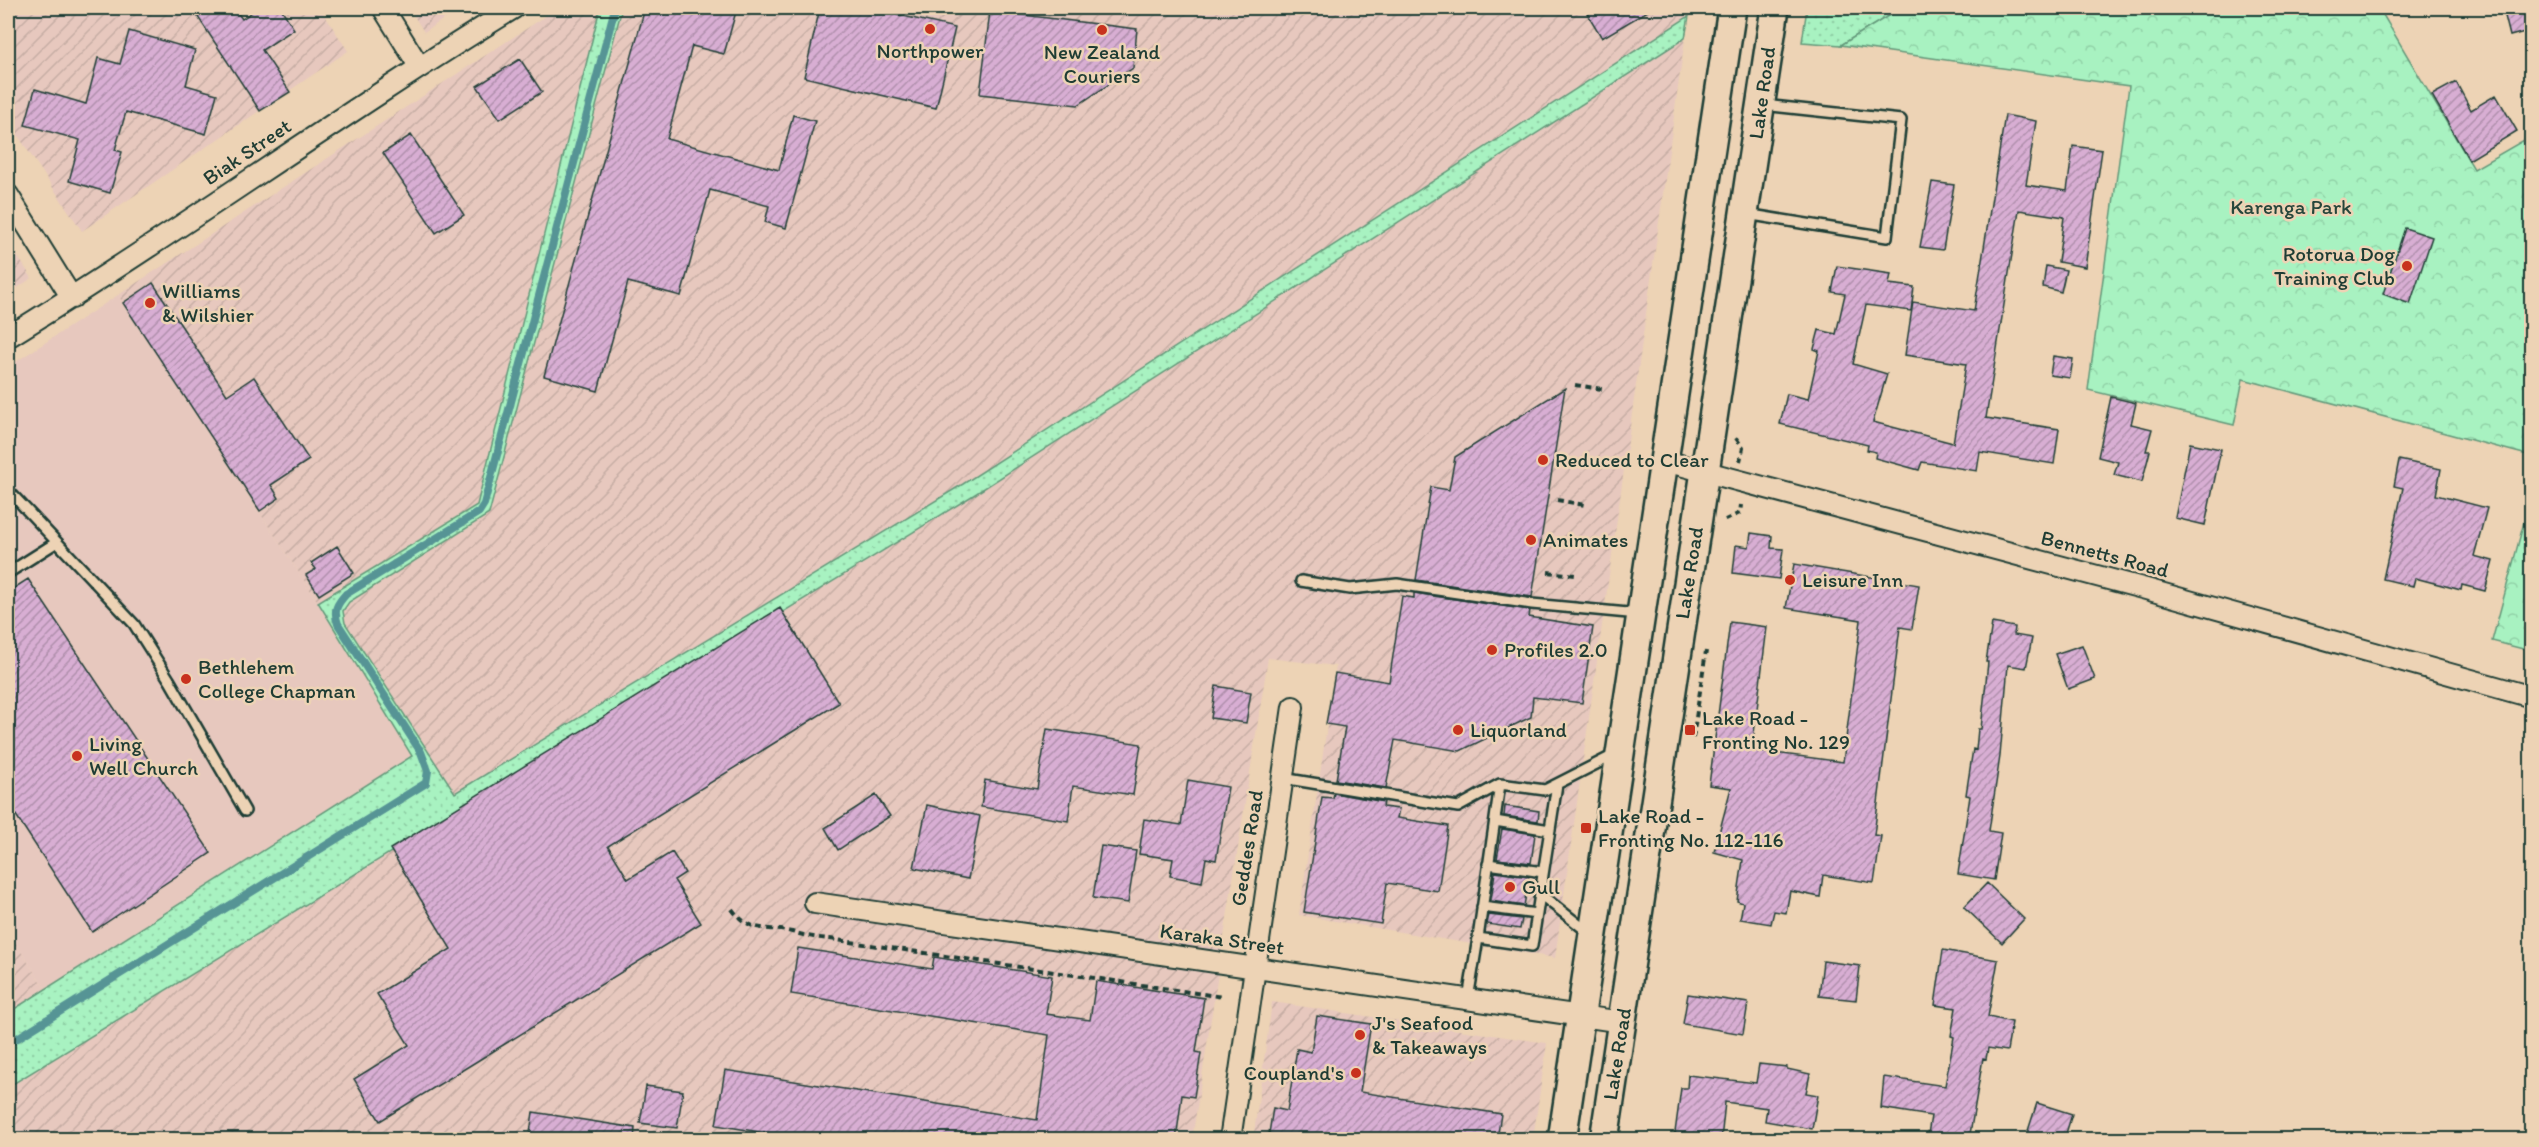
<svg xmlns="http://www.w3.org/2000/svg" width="2539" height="1147" viewBox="0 0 2539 1147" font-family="Itim,sans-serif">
<defs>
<pattern id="industrial-furrows" width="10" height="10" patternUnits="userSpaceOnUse" patternTransform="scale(1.5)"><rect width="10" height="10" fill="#e7c8be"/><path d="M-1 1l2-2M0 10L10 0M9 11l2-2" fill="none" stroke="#c6ada4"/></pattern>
<pattern id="grass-dots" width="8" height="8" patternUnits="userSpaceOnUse" patternTransform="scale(1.5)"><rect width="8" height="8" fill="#a8f2c1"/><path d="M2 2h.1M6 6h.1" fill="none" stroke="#90d0a6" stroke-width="1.8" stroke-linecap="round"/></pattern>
<pattern id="park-crowns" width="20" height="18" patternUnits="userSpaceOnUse" patternTransform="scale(1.5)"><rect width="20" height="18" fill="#a8f2c1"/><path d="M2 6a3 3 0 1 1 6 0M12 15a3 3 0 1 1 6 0" fill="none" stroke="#90d0a6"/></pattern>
<pattern id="building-hatch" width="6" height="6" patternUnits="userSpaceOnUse" patternTransform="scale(1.5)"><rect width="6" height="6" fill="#d8aed3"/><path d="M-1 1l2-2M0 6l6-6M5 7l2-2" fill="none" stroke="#af8fac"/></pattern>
</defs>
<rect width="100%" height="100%" fill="#edd3b5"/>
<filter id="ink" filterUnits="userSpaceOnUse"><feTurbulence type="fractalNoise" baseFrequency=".0167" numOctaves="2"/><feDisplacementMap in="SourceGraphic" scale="12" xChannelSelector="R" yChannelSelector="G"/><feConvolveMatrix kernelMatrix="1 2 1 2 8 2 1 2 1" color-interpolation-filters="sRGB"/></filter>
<g filter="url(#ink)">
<!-- built -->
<path fill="#e7c8be" d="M 118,295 L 318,602 L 412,756 L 45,989 L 8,931 L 8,367 Z"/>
<!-- industrial -->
<path fill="url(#industrial-furrows)" d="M 8,8 L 320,8 L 348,51 L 82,231 L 8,121 Z
M 409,8 L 461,8 L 424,32 Z
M 558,8 L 600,8 L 477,505 L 318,602 L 118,295 Z
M 622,8 L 1690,8 L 1689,16 L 963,484 L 455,794 L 345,623 L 343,611 L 349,602 L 489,514 Z
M 1685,38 L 1555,958 L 1299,915 L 1336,666 L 1268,658 L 1192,1139 L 8,1140 L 8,1087 L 972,496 Z
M 8,242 L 32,278 L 8,294 Z
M 8,931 L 45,989 L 8,1013 Z
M 1272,1002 L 1547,1043 L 1533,1139 L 1253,1140 Z"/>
<!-- grass -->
<path fill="url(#grass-dots)" stroke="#64987a" stroke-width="1.5" d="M 600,8 L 622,8 L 489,514 L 349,602 L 343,611 L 345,623 L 455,793 L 963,484 L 1689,16 L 1685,38 L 972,496 L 8,1087 L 8,1013 L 412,756 L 318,602 L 477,505 Z
M 1807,8 L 1901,8 L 1841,45 L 1802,42 Z"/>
<!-- park -->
<path fill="url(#park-crowns)" stroke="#64987a" stroke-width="1.5" d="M 1901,8 L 2379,8 L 2474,169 L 2531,136 L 2531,456 L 2243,379 L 2234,425 L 2088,390 L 2129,86 L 1841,45 Z
M 2531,496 L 2531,651 L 2492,641 Z"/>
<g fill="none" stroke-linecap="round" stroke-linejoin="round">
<!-- stream -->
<path stroke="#579495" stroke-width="8" d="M 8,1044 L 426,783 L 428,771 L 421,752 L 338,624 C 333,610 337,604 346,594 L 479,512 L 484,504 L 615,8"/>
</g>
<!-- building -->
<path fill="url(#building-hatch)" stroke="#1f3d34" stroke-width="1.5" d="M 192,8 L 234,8 L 242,19 L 258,8 L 281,8 L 294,29 L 262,50 L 290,92 L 260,111 Z
M 645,8 L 737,8 L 724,54 L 692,46 L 667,139 L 779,170 L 793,115 L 815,121 L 786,228 L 765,222 L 769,206 L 710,190 L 681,296 L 628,282 L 598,391 L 544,376 Z
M 820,8 L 869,8 L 955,28 L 936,108 L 804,77 Z
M 1584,8 L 1653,8 L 1602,38 Z
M 2503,8 L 2532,8 L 2532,30 L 2510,36 Z
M 990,11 L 1137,29 L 1133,68 L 1078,105 L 980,94 Z
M 129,31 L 195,50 L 186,85 L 217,94 L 206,134 L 126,112 L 115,150 L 122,152 L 110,193 L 69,181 L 80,140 L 25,125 L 35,89 L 86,104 L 98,58 L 120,64 Z
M 520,59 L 542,92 L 500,119 L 477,86 Z
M 2456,82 L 2471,110 L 2496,95 L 2517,131 L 2469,160 L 2432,95 Z
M 2005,115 L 2036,121 L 2026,185 L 2067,191 L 2073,146 L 2102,150 L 2085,267 L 2058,262 L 2064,217 L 2019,210 L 1986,418 L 2059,429 L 2054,464 L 1980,452 L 1977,471 L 1922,462 L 1919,470 L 1875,458 L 1876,452 L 1867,450 L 1868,445 L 1780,424 L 1787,394 L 1808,399 L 1819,351 L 1814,349 L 1819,330 L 1836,334 L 1845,294 L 1832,292 L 1837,266 L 1891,274 L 1889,284 L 1914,287 L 1911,311 L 1866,305 L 1853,364 L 1887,374 L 1873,422 L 1953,443 L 1966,364 L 1905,355 L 1913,302 L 1974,311 Z
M 411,135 L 464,215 L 436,233 L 383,153 Z
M 1932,182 L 1954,185 L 1943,250 L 1920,247 Z
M 2405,228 L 2432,237 L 2410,304 L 2383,294 Z
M 2046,266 L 2066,270 L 2061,292 L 2043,287 Z
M 153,283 L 227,395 L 254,377 L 309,460 L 271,485 L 279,498 L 260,511 L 123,303 Z
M 2053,356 L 2073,359 L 2070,378 L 2050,375 Z
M 1565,388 L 1532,597 L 1416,580 L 1431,487 L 1449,490 L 1455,457 Z
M 2111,397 L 2136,403 L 2131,424 L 2152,429 L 2146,451 L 2150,451 L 2142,482 L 2114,475 L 2118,462 L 2098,457 Z
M 2190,443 L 2221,449 L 2205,525 L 2175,518 Z
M 2399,460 L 2441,469 L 2436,495 L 2487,508 L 2474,556 L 2493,561 L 2485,591 L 2462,585 L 2461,590 L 2415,578 L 2413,586 L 2383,579 L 2403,488 L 2394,486 Z
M 1751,533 L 1772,536 L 1771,548 L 1783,549 L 1779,579 L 1733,573 L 1736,545 L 1749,547 Z
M 337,546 L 354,573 L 319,595 L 306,575 L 316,569 L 311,563 Z
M 1794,564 L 1919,585 L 1912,629 L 1900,627 L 1874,835 L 1881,836 L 1874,883 L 1823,875 L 1820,897 L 1790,891 L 1786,913 L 1774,911 L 1771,924 L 1740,919 L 1743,903 L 1737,901 L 1743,860 L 1714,852 L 1731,788 L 1709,785 L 1730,622 L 1767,627 L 1752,750 L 1843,762 L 1861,620 L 1786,608 Z
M 28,579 L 211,853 L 92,932 L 8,803 L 8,592 Z
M 1414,593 L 1530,610 L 1529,617 L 1593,627 L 1582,703 L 1533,697 L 1531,717 L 1460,751 L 1395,740 L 1386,788 L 1336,780 L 1345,727 L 1326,724 L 1335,673 L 1389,682 L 1402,596 L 1414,598 Z
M 780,608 L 839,703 L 608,846 L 628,879 L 672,852 L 685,873 L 674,880 L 701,923 L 380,1121 L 354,1079 L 409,1045 L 377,994 L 451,949 L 390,849 Z
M 1992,623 L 2015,627 L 2014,635 L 2032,638 L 2026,668 L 2008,665 L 2000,756 L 1989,831 L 2001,833 L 1994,880 L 1958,874 L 1970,796 L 1966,795 L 1973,749 L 1976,750 L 1978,729 L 1981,729 L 1988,662 L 1986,662 Z
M 2082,645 L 2095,679 L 2068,689 L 2055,654 Z
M 1216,686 L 1251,692 L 1246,723 L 1211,718 Z
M 1047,729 L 1141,744 L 1133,795 L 1073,786 L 1068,821 L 981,807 L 985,780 L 1037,789 Z
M 1188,780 L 1228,787 L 1216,860 L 1206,858 L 1202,882 L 1170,876 L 1173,859 L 1139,854 L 1144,819 L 1181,825 Z
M 1334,793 L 1384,802 L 1383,807 L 1399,809 L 1397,818 L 1448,826 L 1438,891 L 1387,883 L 1381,924 L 1304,912 L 1322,797 L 1333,798 Z
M 876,795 L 890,816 L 838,850 L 825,828 Z
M 927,805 L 980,816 L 968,879 L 914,868 Z
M 1505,806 L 1539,811 L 1538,821 L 1504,816 Z
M 1502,829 L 1535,834 L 1531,863 L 1497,859 Z
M 1101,846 L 1136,851 L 1128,903 L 1093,898 Z
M 1495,872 L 1529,877 L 1524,906 L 1491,901 Z
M 1987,883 L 2024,919 L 2002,943 L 1964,907 Z
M 1489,915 L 1522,919 L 1520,929 L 1487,924 Z
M 798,948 L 932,969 L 934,957 L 1052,976 L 1046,1014 L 1090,1020 L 1096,981 L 1204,998 L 1196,1052 L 1201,1053 L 1194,1097 L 1182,1095 L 1176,1140 L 809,1140 L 716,1125 L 725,1070 L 1037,1120 L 1049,1035 L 791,994 Z
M 1943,950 L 1998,960 L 1988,1017 L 2012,1022 L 2007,1051 L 1988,1048 L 1986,1059 L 1983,1058 L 1969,1140 L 1927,1140 L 1931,1116 L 1881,1108 L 1884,1077 L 1945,1086 L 1954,1037 L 1951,1036 L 1956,1008 L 1935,1005 Z
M 1823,961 L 1860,966 L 1856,1000 L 1819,996 Z
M 1688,994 L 1748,1003 L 1743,1034 L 1683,1024 Z
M 1317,1016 L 1371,1024 L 1360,1092 L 1501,1114 L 1497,1140 L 1268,1140 L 1273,1108 L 1287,1111 L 1297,1049 L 1311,1052 Z
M 1759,1064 L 1787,1067 L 1787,1069 L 1810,1074 L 1806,1093 L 1818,1095 L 1812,1129 L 1765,1121 L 1767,1108 L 1725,1102 L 1721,1140 L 1674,1140 L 1681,1088 L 1687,1088 L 1688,1075 L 1756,1083 Z
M 646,1086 L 683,1091 L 677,1128 L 640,1123 Z
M 2037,1103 L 2072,1114 L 2064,1140 L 2025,1140 Z
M 533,1112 L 635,1128 L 634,1140 L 529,1140 Z"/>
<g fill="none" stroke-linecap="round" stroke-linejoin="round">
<defs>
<path id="lane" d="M 1746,214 L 1887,237 L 1901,120 L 1763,105
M 8,490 L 134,624 L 170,681 L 245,811
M 8,573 L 57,542
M 1301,581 L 1350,589 L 1397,584 L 1532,604 L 1639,614
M 1282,778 L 1458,807 L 1500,784 L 1545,790 L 1616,754
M 1495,821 L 1550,830
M 1488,864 L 1543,872
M 1540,894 L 1588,932
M 1482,907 L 1537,914
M 1478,938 L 1500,784
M 1468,999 L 1478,938 L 1532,946 L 1557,784"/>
<path id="street" d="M 383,8 L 419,66
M 8,195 L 72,298
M 8,337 C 179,232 342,113 514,8
M 1665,461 L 2146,589 L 2532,697
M 815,903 L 1622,1022
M 1230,1140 L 1293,707"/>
<path id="secondary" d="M 1562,1140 L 1732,8
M 1604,1140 L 1775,8"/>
</defs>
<!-- lane casing -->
<use href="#lane" stroke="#1f3d34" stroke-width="14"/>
<!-- street casing -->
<use href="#street" stroke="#1f3d34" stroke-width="24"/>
<!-- secondary casing -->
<use href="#secondary" stroke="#1f3d34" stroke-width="32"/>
<!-- path -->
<path stroke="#1f3d34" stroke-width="4" stroke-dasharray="6 4.5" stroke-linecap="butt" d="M 1575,385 L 1602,389
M 1736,438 L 1743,448 L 1740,461
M 1557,500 L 1585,505
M 1725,520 L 1740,513 L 1741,505
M 1548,572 L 1575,575
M 1693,738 L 1706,651
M 732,909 C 750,934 767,926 792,932 C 806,936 816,938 830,939 L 1223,997"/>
<!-- lane -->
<use href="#lane" stroke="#edd3b5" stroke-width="9"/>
<!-- street -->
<use href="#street" stroke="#edd3b5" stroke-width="20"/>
<!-- secondary -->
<use href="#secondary" stroke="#edd3b5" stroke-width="27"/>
</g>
</g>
<!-- markers -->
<g fill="#c8321e" stroke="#edd3b5" stroke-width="2">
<circle cx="930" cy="29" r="6"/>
<circle cx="1102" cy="30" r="6"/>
<circle cx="2407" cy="266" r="6"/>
<circle cx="150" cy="303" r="6"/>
<circle cx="1543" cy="460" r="6"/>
<circle cx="1531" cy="540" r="6"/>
<circle cx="1790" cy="580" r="6"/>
<circle cx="1492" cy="650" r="6"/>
<circle cx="186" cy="679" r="6"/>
<circle cx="1458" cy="730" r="6"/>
<rect x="1684" y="724" width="12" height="12" rx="3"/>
<circle cx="77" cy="756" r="6"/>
<rect x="1580" y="822" width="12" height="12" rx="3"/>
<circle cx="1510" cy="887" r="6"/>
<circle cx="1360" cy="1035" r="6"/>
<circle cx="1356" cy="1073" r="6"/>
</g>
<g text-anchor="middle" stroke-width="5" stroke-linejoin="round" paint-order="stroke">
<!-- poi labels -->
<g font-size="21" fill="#1f3d34" stroke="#edd3b5" text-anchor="start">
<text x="930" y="58" text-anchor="middle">Northpower</text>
<text x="1102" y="59" text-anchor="middle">New Zealand<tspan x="1102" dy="24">Couriers</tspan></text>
<text x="2395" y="261" text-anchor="end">Rotorua Dog<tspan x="2395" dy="24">Training Club</tspan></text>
<text x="162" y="298">Williams<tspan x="162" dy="24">&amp; Wilshier</tspan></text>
<text x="1555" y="467">Reduced to Clear</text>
<text x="1543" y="547">Animates</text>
<text x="1802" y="587">Leisure Inn</text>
<text x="1504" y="657">Profiles 2.0</text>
<text x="198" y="674">Bethlehem<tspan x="198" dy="24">College Chapman</tspan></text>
<text x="1702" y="725">Lake Road -<tspan x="1702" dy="24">Fronting No. 129</tspan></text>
<text x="1470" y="737">Liquorland</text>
<text x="89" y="751">Living<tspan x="89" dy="24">Well Church</tspan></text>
<text x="1598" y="823">Lake Road -<tspan x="1598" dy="24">Fronting No. 112-116</tspan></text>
<text x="1522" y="894">Gull</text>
<text x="1372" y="1030">J's Seafood<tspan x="1372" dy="24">&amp; Takeaways</tspan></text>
<text x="1344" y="1080" text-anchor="end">Coupland's</text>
</g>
<!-- street labels -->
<g font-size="21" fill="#1f3d34" stroke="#edd3b5">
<text transform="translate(1762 93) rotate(-82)" y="7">Lake Road</text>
<text transform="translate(247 152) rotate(-34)" y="7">Biak Street</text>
<text transform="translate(2105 554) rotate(15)" y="7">Bennetts Road</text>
<text transform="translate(1689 573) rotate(-81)" y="7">Lake Road</text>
<text transform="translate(1247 848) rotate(-81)" y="7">Geddes Road</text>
<text transform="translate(1222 939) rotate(8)" y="7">Karaka Street</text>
<text transform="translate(1617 1054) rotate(-81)" y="7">Lake Road</text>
</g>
<!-- park labels -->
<g font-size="21" fill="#26463b" stroke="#edd3b5">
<text x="2291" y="214">Karenga Park</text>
</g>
</g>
<!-- margin -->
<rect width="2539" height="1147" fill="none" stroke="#edd3b5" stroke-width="30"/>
<rect x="15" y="15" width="2509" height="1117" fill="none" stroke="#1f3d34" stroke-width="2" filter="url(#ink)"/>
</svg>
